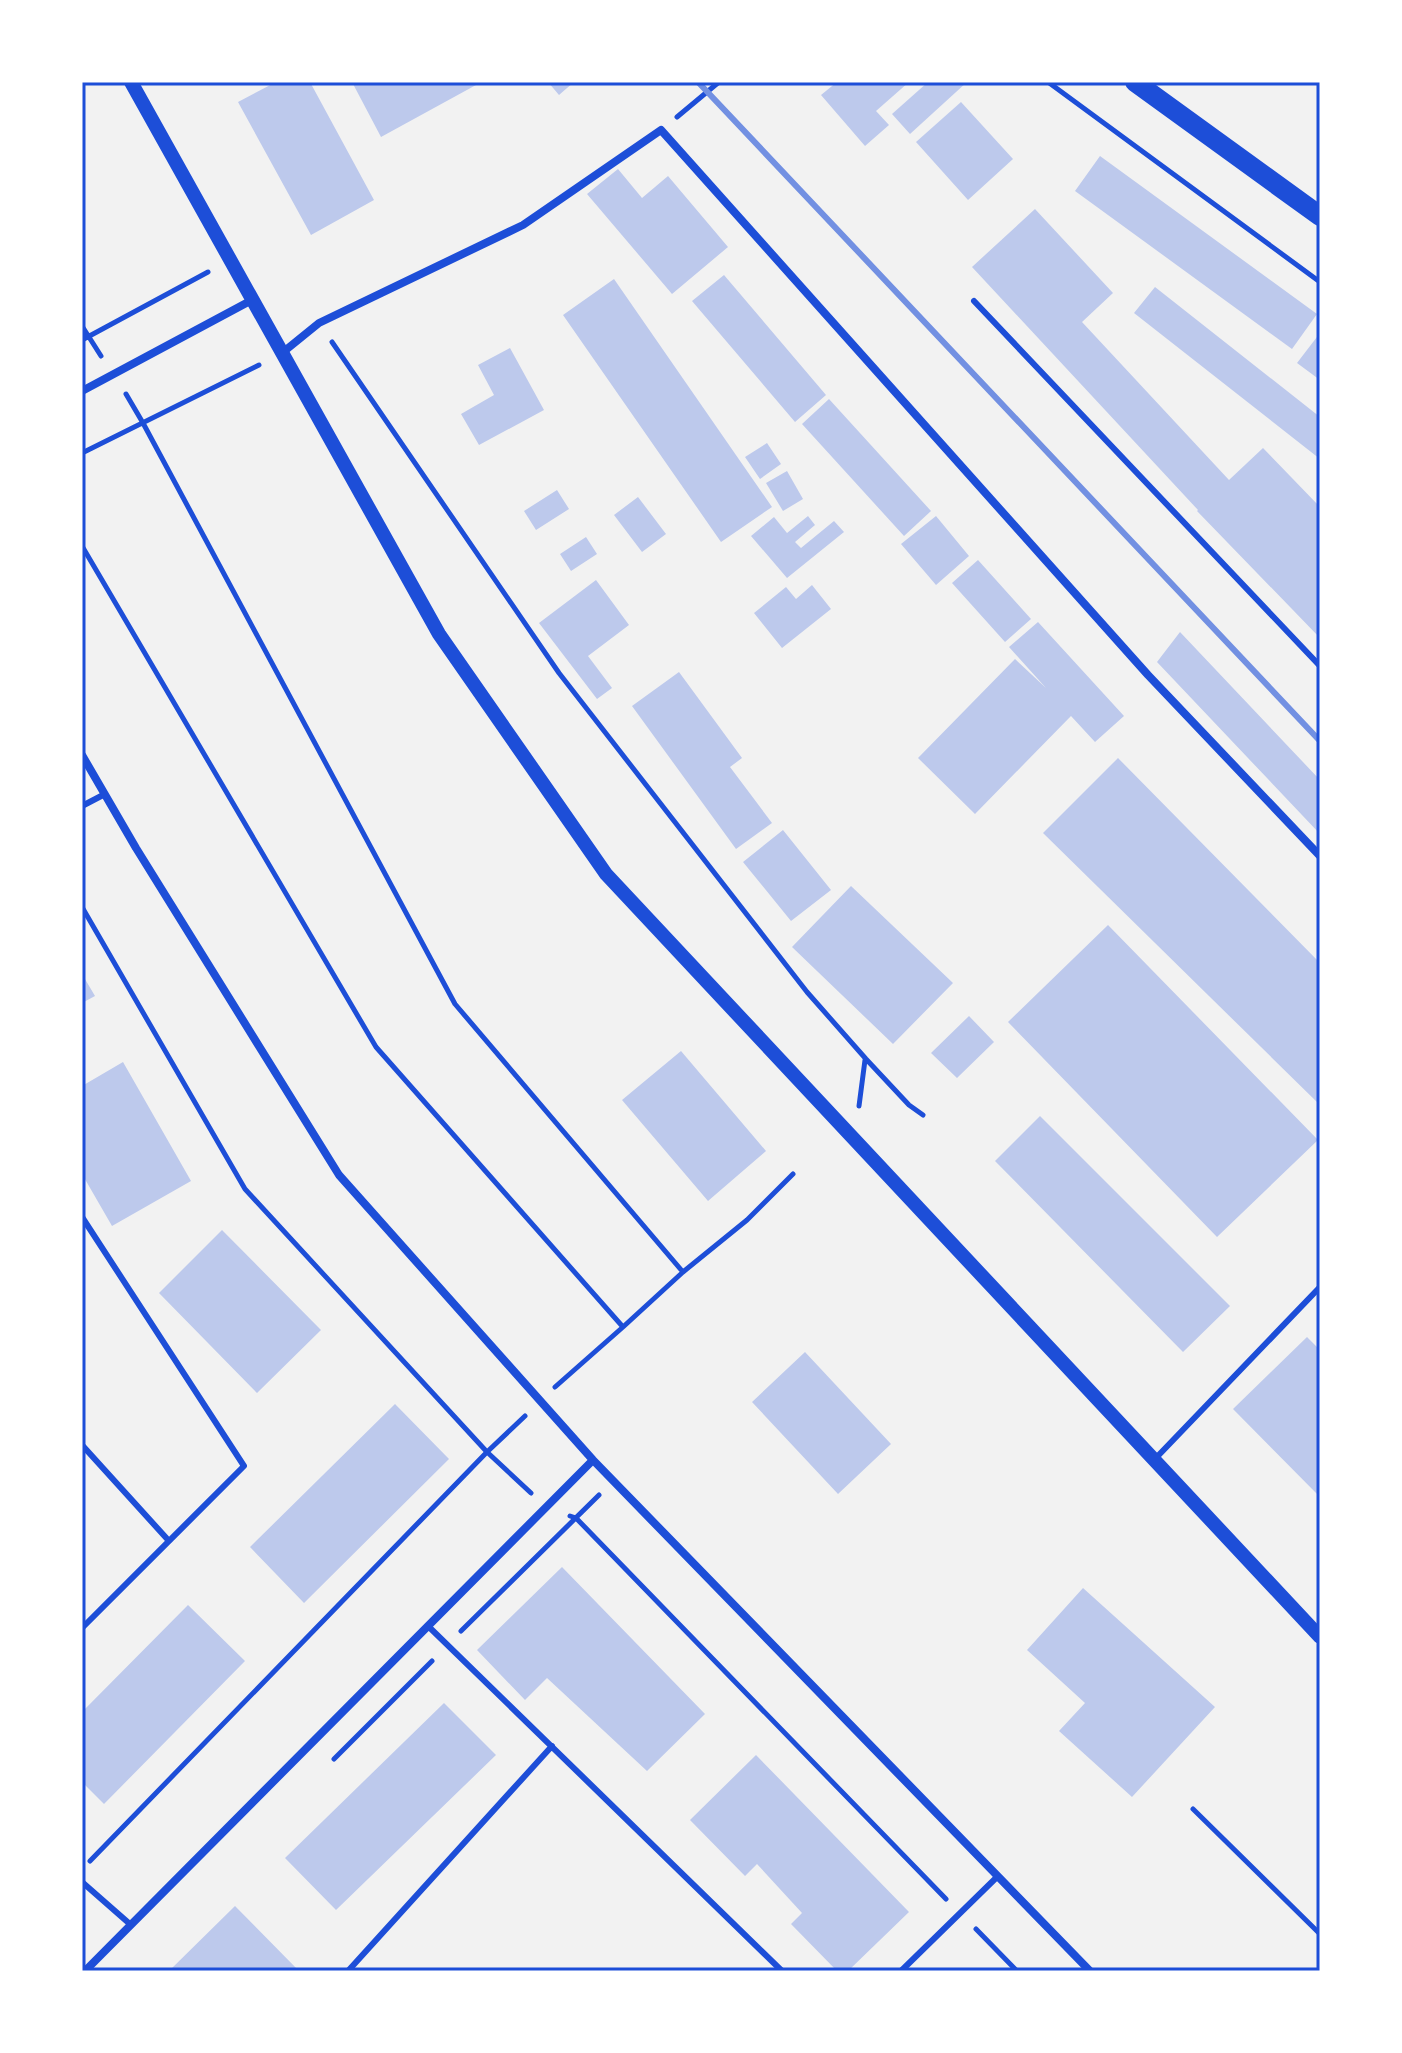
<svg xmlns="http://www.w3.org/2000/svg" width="1402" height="2053" viewBox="0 0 1402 2053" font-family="Lato,sans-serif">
<rect width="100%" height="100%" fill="#f2f2f2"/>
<!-- building -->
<path fill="#bdc9ec" d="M 276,82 L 310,82 L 374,200 L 311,235 L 238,102 Z
M 352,82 L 474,82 L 476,85 L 381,137 Z
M 548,82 L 574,82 L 559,95 Z
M 837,82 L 909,82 L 876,111 L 889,125 L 865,146 L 821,95 Z
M 928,82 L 967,82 L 910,134 L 892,114 Z
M 961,102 L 1013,159 L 968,200 L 916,142 Z
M 1100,156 L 1317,314 L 1292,349 L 1075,191 Z
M 618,169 L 642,198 L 668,176 L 728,247 L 672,294 L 587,194 Z
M 1035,209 L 1113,293 L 1082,322 L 1229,480 L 1263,448 L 1320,507 L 1320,638 L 1197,511 L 1198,510 L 972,267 Z
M 724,275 L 826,395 L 795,422 L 692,301 Z
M 614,279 L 772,507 L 721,542 L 563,315 Z
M 1155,287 L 1320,417 L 1320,459 L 1134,313 Z
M 1320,333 L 1320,380 L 1297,363 Z
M 510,348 L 544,410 L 479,445 L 461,414 L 494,395 L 478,365 Z
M 829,399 L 931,511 L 904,536 L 802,424 Z
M 767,443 L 781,464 L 760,479 L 745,457 Z
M 787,471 L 803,499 L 783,511 L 766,483 Z
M 557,490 L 569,509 L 536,530 L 524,511 Z
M 638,497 L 666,534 L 642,552 L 614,515 Z
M 808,516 L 815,525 L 795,542 L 801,548 L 834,521 L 844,532 L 787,578 L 751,536 L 774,517 L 787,533 Z
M 936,516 L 969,556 L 936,585 L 901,544 Z
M 586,537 L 597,554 L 571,571 L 560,554 Z
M 978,560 L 1031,619 L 1005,642 L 952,583 Z
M 596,580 L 629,625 L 588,656 L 612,688 L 597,699 L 539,623 Z
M 812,585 L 831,609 L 782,648 L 754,613 L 786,587 L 796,599 Z
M 1038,622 L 1124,716 L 1095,742 L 1071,716 L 975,814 L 918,758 L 1015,659 L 1046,688 L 1009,647 Z
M 1180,632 L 1320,780 L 1320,834 L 1157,662 Z
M 679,672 L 742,758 L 730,767 L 772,823 L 736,849 L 632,706 Z
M 1118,758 L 1320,963 L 1320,1105 L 1043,833 Z
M 783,830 L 831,890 L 791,921 L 743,862 Z
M 851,886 L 953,983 L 893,1044 L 792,947 Z
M 1108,925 L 1318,1140 L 1217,1237 L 1008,1022 Z
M 82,974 L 95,996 L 82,1003 Z
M 969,1016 L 994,1042 L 957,1078 L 931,1053 Z
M 681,1051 L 766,1151 L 708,1201 L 622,1100 Z
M 123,1062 L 191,1181 L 112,1226 L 82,1174 L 82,1086 Z
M 1040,1116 L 1230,1306 L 1183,1352 L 995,1161 Z
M 222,1230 L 321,1330 L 257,1393 L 159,1293 Z
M 1307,1337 L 1320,1350 L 1320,1497 L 1233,1409 Z
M 805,1352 L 891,1444 L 838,1494 L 752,1402 Z
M 395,1404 L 449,1459 L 304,1603 L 250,1547 Z
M 562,1567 L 705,1714 L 647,1771 L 547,1678 L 525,1700 L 477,1650 Z
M 1083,1588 L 1215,1707 L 1132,1797 L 1059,1731 L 1085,1703 L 1027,1650 Z
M 188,1605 L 245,1661 L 104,1804 L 82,1782 L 82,1712 Z
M 444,1703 L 496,1755 L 336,1910 L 285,1858 Z
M 756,1755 L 909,1912 L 848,1971 L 837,1971 L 791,1924 L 802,1913 L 757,1864 L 745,1876 L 690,1820 Z
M 235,1906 L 299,1971 L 169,1971 Z"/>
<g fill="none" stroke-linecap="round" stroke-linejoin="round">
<!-- path -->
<path stroke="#1d4ed8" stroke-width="5" d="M 1048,82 L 1320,282
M 677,117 L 719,82
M 82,326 L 101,356
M 82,340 L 208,272
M 332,342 L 559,673 L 807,992 L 866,1059 L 909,1105 L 923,1115
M 126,394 L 143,423 L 455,1004 L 683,1272
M 82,453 L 259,365
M 82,546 L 376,1047 L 623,1327 L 683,1272 L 747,1220 L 793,1174
M 82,907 L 245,1189 L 487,1452 L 531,1493
M 859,1106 L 865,1060
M 555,1387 L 623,1327
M 570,1516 L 576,1518 L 946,1899
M 461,1631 L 599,1495
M 334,1759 L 432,1661
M 1193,1809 L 1320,1934
M 90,1861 L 487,1452 L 525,1416
M 976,1929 L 1017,1971"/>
<!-- service -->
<path stroke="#1d4ed8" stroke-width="6" d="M 974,301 L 1320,666
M 82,806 L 105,794
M 82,1217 L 244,1466 L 82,1628
M 82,1445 L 169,1541
M 1154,1460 L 1320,1287
M 428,1626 L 782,1971
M 82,1882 L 131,1925
M 348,1971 L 552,1746
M 901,1971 L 998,1876"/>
<!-- minor -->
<path stroke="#1d4ed8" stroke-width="8" d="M 282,353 L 319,323 L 523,225 L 661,130 L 1148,675 L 1320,856
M 82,391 L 252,300
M 82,755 L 136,848 L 339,1175 L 593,1460 L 1090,1971
M 85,1971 L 593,1460"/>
<!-- tertiary -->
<path stroke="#1d4ed8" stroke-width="14" d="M 131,82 L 439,634 L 606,874 L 1320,1637"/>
<!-- primary -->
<path stroke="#1d4ed8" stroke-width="20" d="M 1135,82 L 1320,216"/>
<!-- rail -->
<path stroke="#7290e2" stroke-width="6" d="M 698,82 L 1320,741"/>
</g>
<!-- border -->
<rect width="1402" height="2053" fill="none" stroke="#ffffff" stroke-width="168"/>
<rect x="84" y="84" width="1234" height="1885" fill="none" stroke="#1d4ed8" stroke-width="3"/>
</svg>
